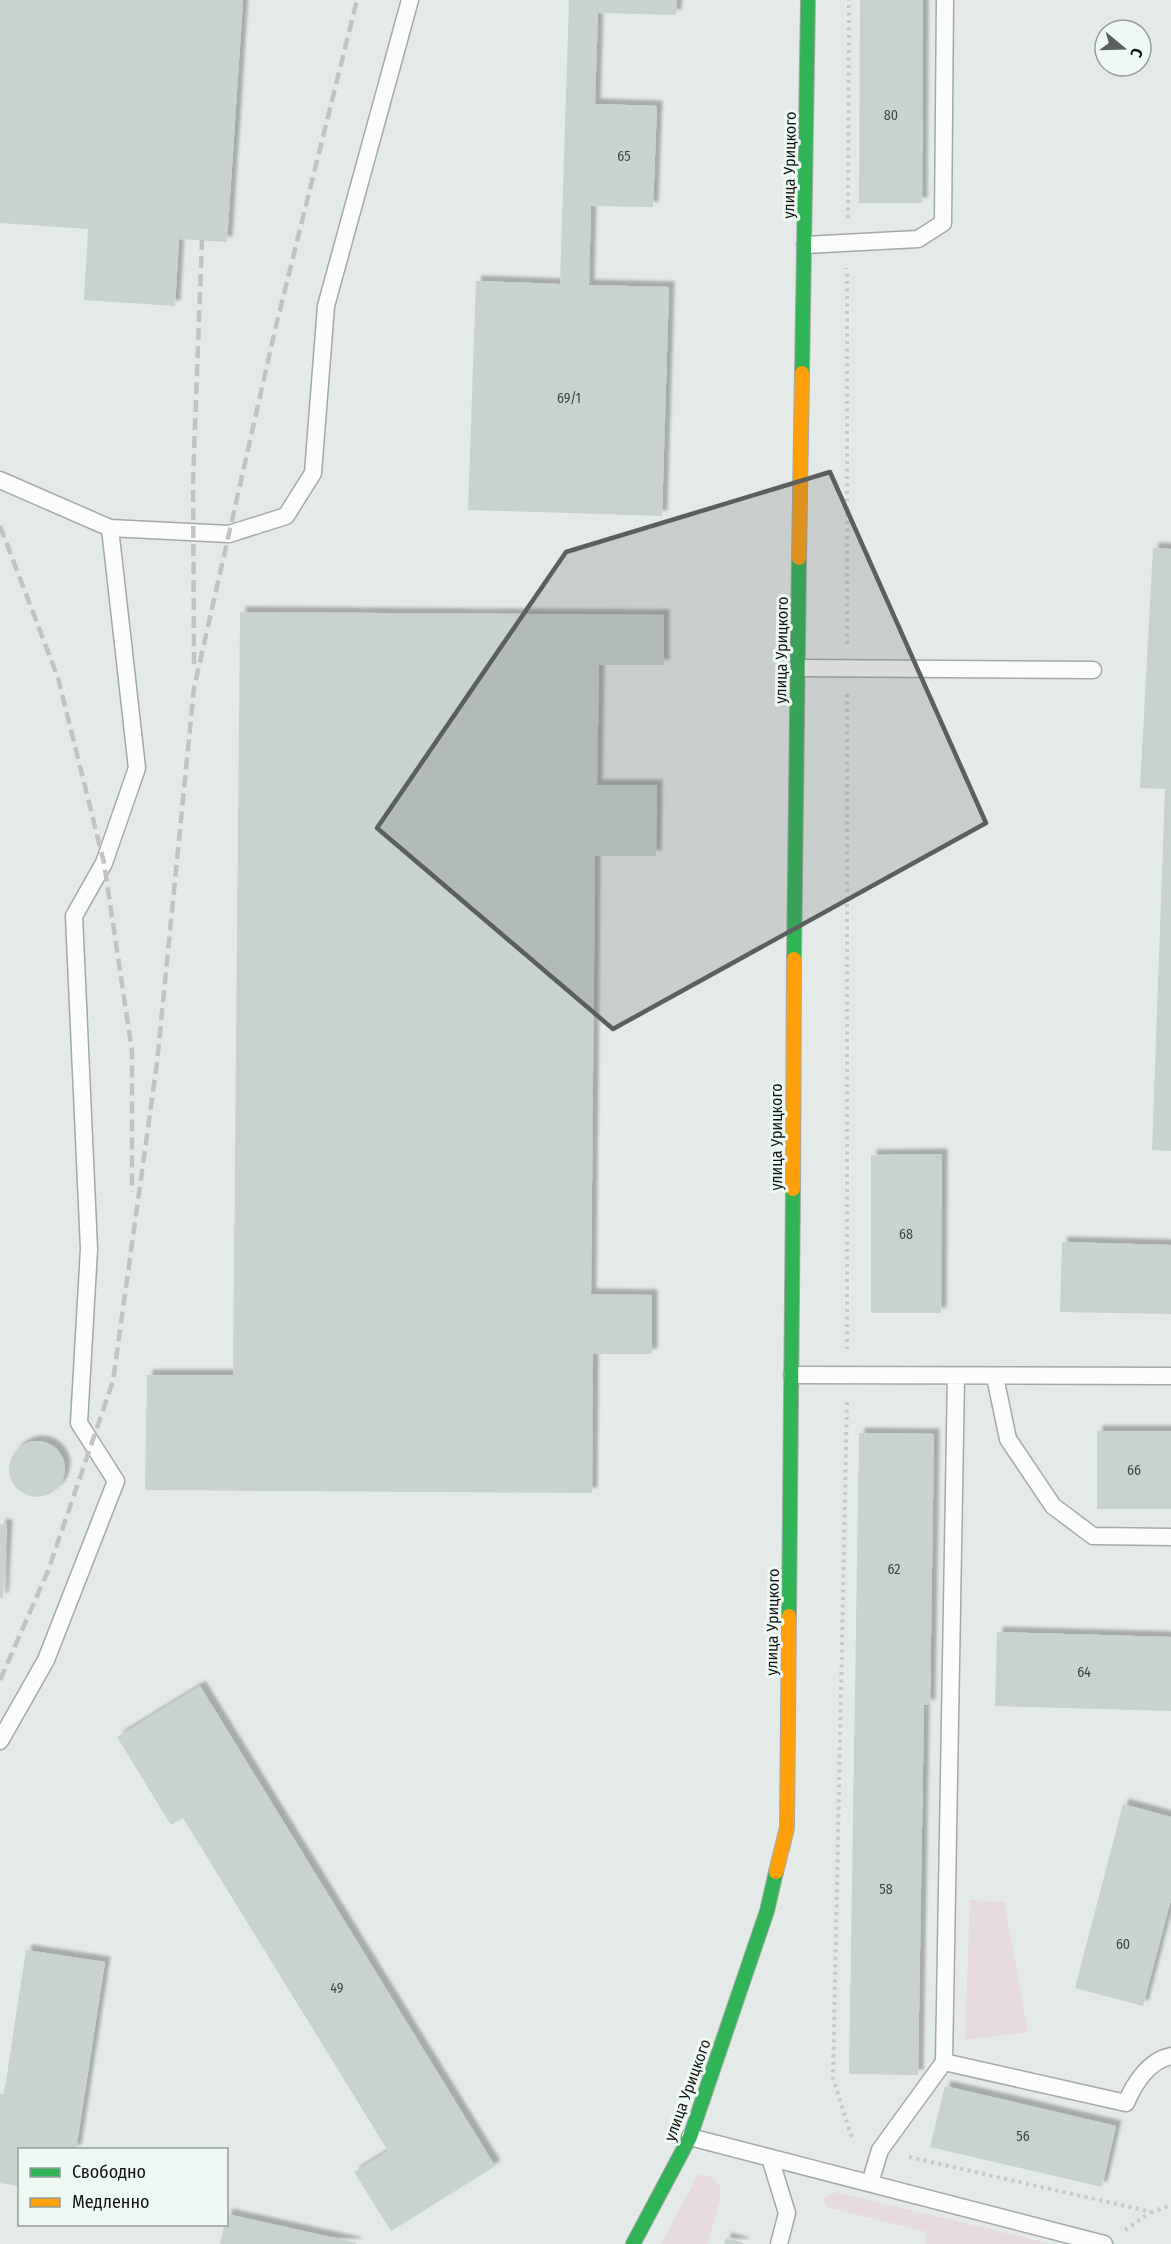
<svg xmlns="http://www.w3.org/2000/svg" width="1171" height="2244" viewBox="0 0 1171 2244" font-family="'Fira Sans Condensed',sans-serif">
<defs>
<filter id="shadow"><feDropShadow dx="5.5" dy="-5.5" stdDeviation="1.5" flood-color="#0004"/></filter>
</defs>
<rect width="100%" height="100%" fill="#e4eae7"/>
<!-- green -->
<path fill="#e7dae0" d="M 970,1900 L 1004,1902 L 1028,2032 L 965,2040 Z
M 698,2175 L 711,2176 L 720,2186 L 720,2199 L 708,2244 L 661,2244 Z
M 835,2192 L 1051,2244 L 925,2244 L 927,2232 L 827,2207 L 823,2198 Z"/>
<!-- building -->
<path fill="#c8d3cd" filter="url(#shadow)" d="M 0,0 L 243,0 L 227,242 L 179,239 L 175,306 L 84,300 L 88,229 L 0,223 Z
M 569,0 L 677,0 L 676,15 L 598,13 L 595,104 L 657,106 L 653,207 L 591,206 L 589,285 L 669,287 L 662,516 L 468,510 L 476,281 L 560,284 Z
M 860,0 L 923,0 L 922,203 L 859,203 Z
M 1153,548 L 1171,549 L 1171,1151 L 1152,1150 L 1165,789 L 1140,788 Z
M 240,612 L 664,615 L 664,665 L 599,665 L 597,785 L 657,785 L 656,856 L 595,856 L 591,1294 L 652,1295 L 652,1354 L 593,1354 L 592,1493 L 145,1490 L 147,1375 L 233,1375 Z
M 942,1154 L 941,1313 L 871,1313 L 871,1155 Z
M 1062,1242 L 1171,1245 L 1171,1314 L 1060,1312 Z
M 1097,1431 L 1171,1431 L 1171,1509 L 1097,1509 Z
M 859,1433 L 934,1434 L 930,1705 L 924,1705 L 918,2075 L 849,2074 Z
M9 1469a28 28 0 1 1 56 0a28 28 0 1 1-56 0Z
M 0,1524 L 7,1525 L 3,1598 L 0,1598 Z
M 997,1632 L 1171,1637 L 1171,1711 L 995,1706 Z
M 200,1686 L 495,2166 L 391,2231 L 354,2172 L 388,2151 L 183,1818 L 171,1825 L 117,1737 Z
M 1123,1804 L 1171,1817 L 1171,1899 L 1143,2006 L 1075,1988 Z
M 26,1950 L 105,1962 L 76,2150 L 20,2150 L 20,2186 L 0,2183 L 0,2094 L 4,2094 Z
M 945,2086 L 1116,2126 L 1102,2187 L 930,2147 Z
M 227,2214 L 357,2243 L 356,2244 L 220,2244 Z
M 726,2238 L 744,2243 L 743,2244 L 724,2244 Z"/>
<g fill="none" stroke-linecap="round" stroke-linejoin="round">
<defs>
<path id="lane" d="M 805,245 L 918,239 L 943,223 L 945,0
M 0,480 L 110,528 L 229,534 L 286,516 L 313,473 L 326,306 L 410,0
M 797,668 L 1093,670
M 792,1375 L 1171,1376
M 995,1377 L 1008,1439 L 1053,1506 L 1093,1536 L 1171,1537
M 0,1741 L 46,1660 L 116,1481 L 79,1423 L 89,1249 L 74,916 L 104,863 L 137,768 L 110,528
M 944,2062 L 1126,2103 C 1134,2084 1149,2060 1171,2056
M 690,2137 L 1104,2244
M 770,2158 L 787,2213 L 779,2244
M 870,2183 L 880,2150 L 944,2062 L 956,1377"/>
<path id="fast" d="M 802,373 L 808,0
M 794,959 L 799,558
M 789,1616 L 793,1189
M 633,2244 L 690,2137 L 767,1911 L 776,1872"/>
<path id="slow" d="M 799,558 L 802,373
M 793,1189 L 794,959
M 776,1872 L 787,1828 L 789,1616"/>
</defs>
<!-- lane casing -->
<use href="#lane" stroke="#a5aaa7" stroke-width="19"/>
<!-- fast casing -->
<use href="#fast" stroke="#a5aaa7" stroke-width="16"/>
<!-- slow casing -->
<use href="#slow" stroke="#a5aaa7" stroke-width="16"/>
<!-- path -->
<path stroke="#c8cac9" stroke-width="4" stroke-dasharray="3 4.5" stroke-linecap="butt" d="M 848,218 L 849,0
M 847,644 L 847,268
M 847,694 L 847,1349
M 847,1402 L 833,2078 L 851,2135 L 857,2138
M 909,2157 L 1152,2212 L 1171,2205
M 1125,2230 L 1151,2212"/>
<!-- lane -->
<use href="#lane" stroke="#fbfcfb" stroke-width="16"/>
<!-- fast -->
<use href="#fast" stroke="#30b455" stroke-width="14"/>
<!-- slow -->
<use href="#slow" stroke="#ff9f0a" stroke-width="14"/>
<!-- rail -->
<path stroke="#c2c3c2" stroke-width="4.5" stroke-dasharray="12 6" stroke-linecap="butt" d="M 0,526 L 58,678 L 104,863 L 132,1051 L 132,1192
M 194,664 L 193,479 L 202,240
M 0,1680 L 48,1571 L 113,1381 L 157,1063 L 194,688 L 276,326 L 357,0"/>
</g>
<!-- marked area -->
<path fill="#5b5f5d" fill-opacity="0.2" stroke="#5b5f5d" stroke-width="4.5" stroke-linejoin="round" d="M 830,472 L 986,823 L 613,1029 L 377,828 L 566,552 Z"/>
<g text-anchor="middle" stroke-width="6" stroke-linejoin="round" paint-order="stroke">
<!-- number labels -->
<g font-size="14" fill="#414643">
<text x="891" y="120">80</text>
<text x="624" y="161">65</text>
<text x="569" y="403">69/1</text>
<text x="906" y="1239">68</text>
<text x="1134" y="1475">66</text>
<text x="894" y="1574">62</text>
<text x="1084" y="1677">64</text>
<text x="886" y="1894">58</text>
<text x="1123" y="1949">60</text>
<text x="337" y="1993">49</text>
<text x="1023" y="2141">56</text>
</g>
<!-- street labels -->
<g font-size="16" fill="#111412" stroke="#eff9f3">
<text transform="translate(789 165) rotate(-89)" y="6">улица Урицкого</text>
<text transform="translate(781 650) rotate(-89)" y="6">улица Урицкого</text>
<text transform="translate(776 1137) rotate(-90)" y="6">улица Урицкого</text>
<text transform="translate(772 1622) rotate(-89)" y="6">улица Урицкого</text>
<text transform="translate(687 2090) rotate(-70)" y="6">улица Урицкого</text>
</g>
</g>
<!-- legend -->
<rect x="18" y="2148" width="210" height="78" fill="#eff9f3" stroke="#969d99" stroke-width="1.5"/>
<rect x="30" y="2168" width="30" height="9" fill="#30b455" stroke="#969d99" stroke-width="1.5"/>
<text x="72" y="2178" font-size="18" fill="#111412">Свободно</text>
<rect x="30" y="2198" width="30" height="9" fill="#ff9f0a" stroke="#969d99" stroke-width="1.5"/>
<text x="72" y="2208" font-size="18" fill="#111412">Медленно</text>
<!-- north arrow -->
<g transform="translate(1123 48) rotate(109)"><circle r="28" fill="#eff9f3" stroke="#969d99" stroke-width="1.5"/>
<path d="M0-4.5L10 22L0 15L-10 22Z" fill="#5b5f5d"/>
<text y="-9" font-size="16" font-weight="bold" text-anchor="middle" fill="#111412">С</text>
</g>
</svg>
